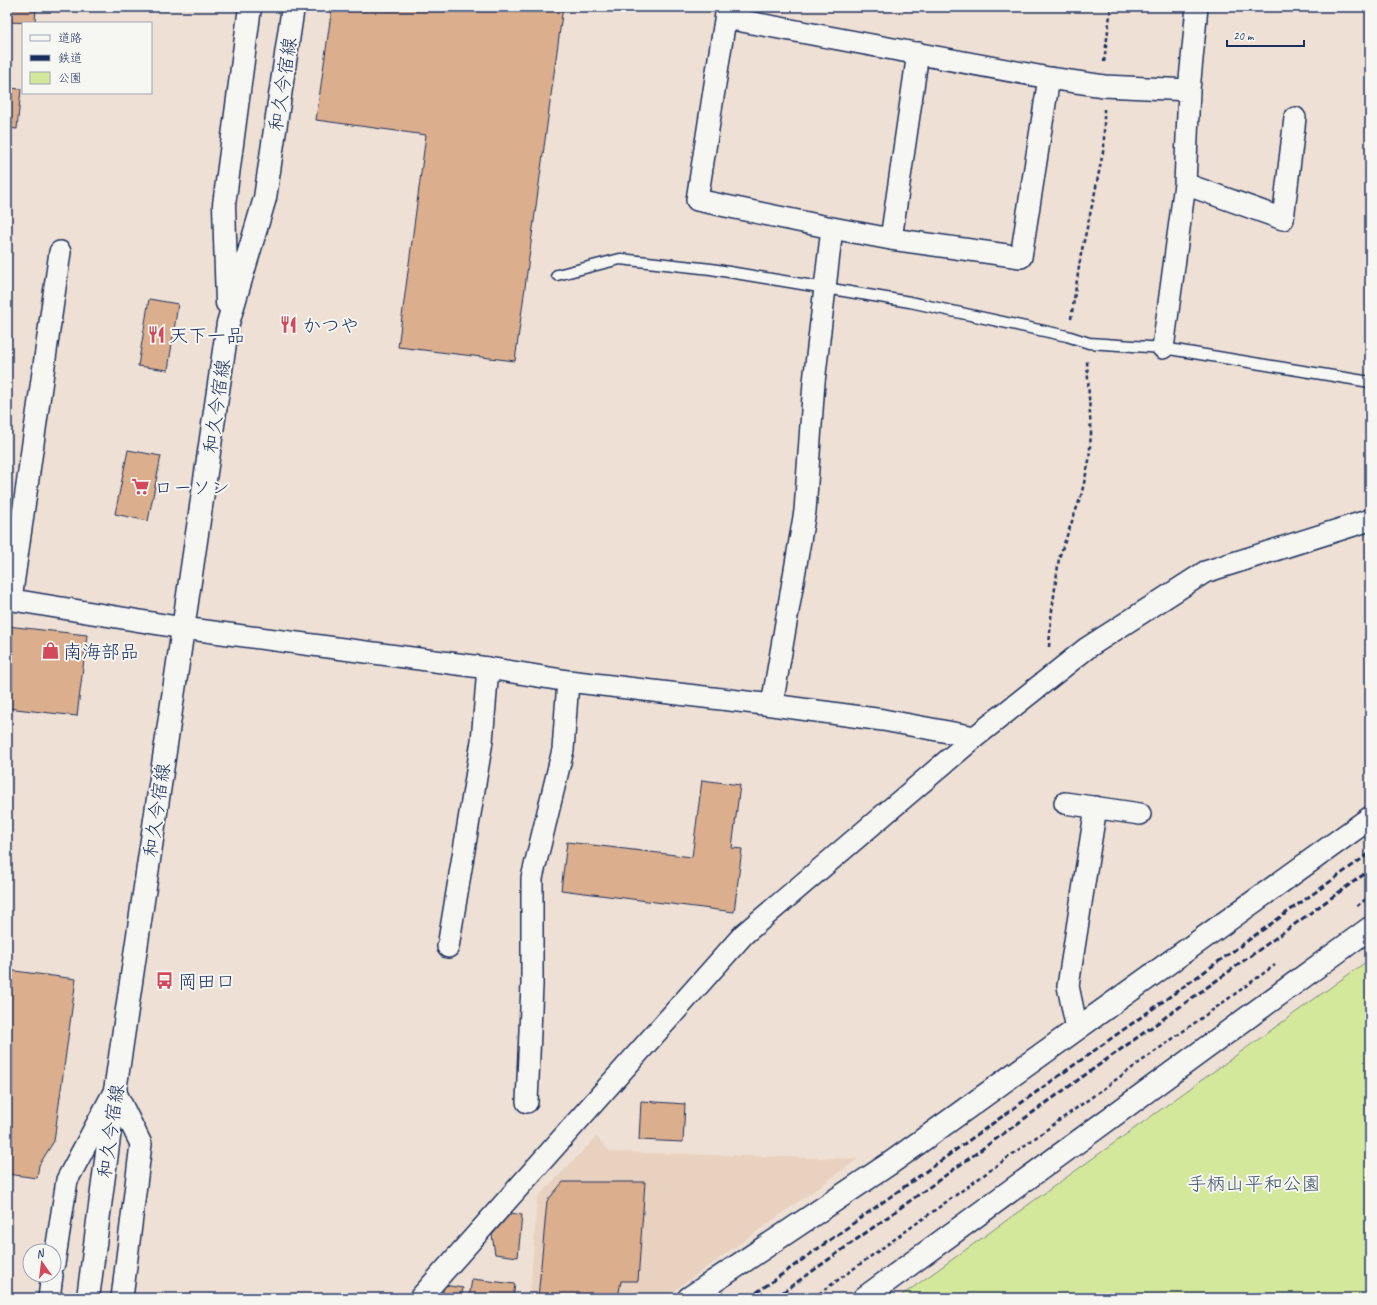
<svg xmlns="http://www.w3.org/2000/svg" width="1377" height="1305" viewBox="0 0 1377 1305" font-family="Caveat,'Klee One',sans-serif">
<rect width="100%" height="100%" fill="#eee0d4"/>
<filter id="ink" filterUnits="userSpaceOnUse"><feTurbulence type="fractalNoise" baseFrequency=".025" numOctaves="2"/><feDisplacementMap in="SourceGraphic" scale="8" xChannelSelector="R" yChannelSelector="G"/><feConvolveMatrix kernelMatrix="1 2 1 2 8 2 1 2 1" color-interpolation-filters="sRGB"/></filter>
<g filter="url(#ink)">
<!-- built -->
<path fill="#e8d1bf" d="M 596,1137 L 611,1152 L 858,1159 L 664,1298 L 530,1298 L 537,1198 Z"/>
<!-- green -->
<path fill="#d4e89c" stroke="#788c7d" d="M 1370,959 L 1370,1298 L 898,1298 L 932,1274 Z"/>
<!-- building -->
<path fill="#dbae8d" stroke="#1b2f5e" d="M 7,7 L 36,7 L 35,23 L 7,22 Z
M 332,7 L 563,7 L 515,361 L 398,347 L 426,135 L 316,120 Z
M 7,88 L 21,89 L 17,129 L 7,128 Z
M 149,299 L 178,304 L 168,370 L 138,366 Z
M 128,450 L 161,456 L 148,521 L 115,514 Z
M 7,626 L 87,635 L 77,716 L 7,708 L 7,680 L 8,668 L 7,668 Z
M 702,780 L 740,785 L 732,848 L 742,849 L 734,912 L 561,890 L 567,842 L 692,857 Z
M 7,970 L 76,979 L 54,1141 L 39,1165 L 37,1178 L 7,1174 Z
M 641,1101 L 685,1104 L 683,1142 L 639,1140 Z
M 563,1182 L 645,1182 L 638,1281 L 621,1281 L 618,1298 L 538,1298 L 547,1201 Z
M 511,1213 L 522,1215 L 518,1257 L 495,1254 L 492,1235 Z
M 472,1279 L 515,1284 L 513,1298 L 469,1298 Z
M 444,1285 L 463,1288 L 461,1298 L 442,1298 Z"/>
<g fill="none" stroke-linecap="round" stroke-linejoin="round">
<defs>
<path id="lane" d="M 557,275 L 620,259 L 711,269 L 910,302 L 1067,336 L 1089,343 L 1163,348 L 1370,382"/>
<path id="street" d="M 727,7 L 697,200 L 832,228 L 891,239 L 1021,257 L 1049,78
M 726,18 L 1049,78 L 1104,86 L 1189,90
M 1185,184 L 1283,219 L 1295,118
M 891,239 L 918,53
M 1163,348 L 1185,184 L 1189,90 L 1197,7
M 7,599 L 183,628 L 488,668 L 568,681 L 772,705 L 883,720 L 975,737
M 11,599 L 60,252
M 772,705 L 805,511 L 814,382 L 832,228
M 1065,803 L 1140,814
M 448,947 L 482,741 L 488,668
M 1077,1029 L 1068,986 L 1096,807
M 115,1091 L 141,1144 L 122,1298
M 527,1102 L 532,985 L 532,878 L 563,750 L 568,681
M 54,1264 L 67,1180 L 114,1092
M 49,1298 L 52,1275
M 420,1298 L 744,934 L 975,737 L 1087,648 L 1205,572 L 1370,520"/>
<path id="secondary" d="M 227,303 L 224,205 L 250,7
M 88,1298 L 115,1091 L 228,323 L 265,198 L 293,7
M 689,1298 L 892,1162 L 1370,818
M 864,1298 L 1370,928"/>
</defs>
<!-- lane casing -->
<use href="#lane" stroke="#1b2f5e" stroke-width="13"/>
<!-- street casing -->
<use href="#street" stroke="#1b2f5e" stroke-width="24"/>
<!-- secondary casing -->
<use href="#secondary" stroke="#1b2f5e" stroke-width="25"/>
<!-- path -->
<path stroke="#1b2f5e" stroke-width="2.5" stroke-dasharray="4 3" stroke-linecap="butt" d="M 1104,62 L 1111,7
M 1071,319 L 1081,254 L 1094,197 L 1104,147 L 1104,109
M 1049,647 L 1051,618 L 1059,558 L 1081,496 L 1089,461 L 1091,433 L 1087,361
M 1357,906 L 1370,896
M 813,1298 L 1275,965"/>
<!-- lane -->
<use href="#lane" stroke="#f6f6f2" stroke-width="10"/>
<!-- street -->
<use href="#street" stroke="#f6f6f2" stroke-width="21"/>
<!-- secondary -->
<use href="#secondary" stroke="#f6f6f2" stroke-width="22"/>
<!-- rail -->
<path stroke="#1b2f5e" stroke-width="3" stroke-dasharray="6 3" stroke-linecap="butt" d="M 749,1298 L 1370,853
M 775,1298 L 1370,870"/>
</g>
</g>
<!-- icons -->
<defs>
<symbol id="restaurant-bare" viewBox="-9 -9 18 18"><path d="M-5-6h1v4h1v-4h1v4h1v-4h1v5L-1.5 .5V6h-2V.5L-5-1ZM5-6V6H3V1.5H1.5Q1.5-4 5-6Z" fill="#d1495b" stroke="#f6f6f2" stroke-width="2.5" paint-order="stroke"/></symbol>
<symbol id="supermarket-bare" viewBox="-9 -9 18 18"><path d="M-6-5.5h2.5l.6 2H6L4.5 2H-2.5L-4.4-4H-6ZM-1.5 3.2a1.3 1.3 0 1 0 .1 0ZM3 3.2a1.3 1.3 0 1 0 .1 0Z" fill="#d1495b" stroke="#f6f6f2" stroke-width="2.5" paint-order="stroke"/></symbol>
<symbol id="shop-bare" viewBox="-9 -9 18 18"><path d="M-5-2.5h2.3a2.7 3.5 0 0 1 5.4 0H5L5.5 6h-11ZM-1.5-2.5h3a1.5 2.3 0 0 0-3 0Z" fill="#d1495b" stroke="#f6f6f2" stroke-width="2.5" paint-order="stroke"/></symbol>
<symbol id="bus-bare" viewBox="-9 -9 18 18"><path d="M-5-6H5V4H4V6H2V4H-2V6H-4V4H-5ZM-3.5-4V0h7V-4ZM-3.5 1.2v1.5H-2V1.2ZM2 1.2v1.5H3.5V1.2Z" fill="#d1495b" stroke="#f6f6f2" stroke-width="2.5" paint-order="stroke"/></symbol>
</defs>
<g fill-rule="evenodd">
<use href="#restaurant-bare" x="276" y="312" width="25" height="25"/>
<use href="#restaurant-bare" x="144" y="322" width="25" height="25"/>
<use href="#supermarket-bare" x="128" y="474" width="25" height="25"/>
<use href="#shop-bare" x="38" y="638" width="25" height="25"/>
<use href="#bus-bare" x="152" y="968" width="25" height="25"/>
</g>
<g text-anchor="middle" stroke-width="4" stroke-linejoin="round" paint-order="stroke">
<!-- street labels -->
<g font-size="19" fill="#1b2f5e" stroke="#f6f6f2">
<text transform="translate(282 84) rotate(-81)" y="7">和久今宿線</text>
<text transform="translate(216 406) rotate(-82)" y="7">和久今宿線</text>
<text transform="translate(156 810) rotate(-82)" y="7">和久今宿線</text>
<text transform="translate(110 1131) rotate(-82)" y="7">和久今宿線</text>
</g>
<!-- poi labels -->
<g font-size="19" fill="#1b2f5e" stroke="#f6f6f2" text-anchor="start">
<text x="302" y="332">かつや</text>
<text x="169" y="342">天下一品</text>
<text x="154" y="494">ローソン</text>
<text x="63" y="658">南海部品</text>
<text x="178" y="988">岡田口</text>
</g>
<!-- park labels -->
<g font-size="19" fill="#40546a" stroke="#f6f6f2">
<text x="1254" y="1190">手柄山平和公園</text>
</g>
</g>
<!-- margin -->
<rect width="1377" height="1305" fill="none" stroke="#f6f6f2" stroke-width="24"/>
<rect x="12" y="12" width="1353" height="1281" fill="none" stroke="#1b2f5e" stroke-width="1.5" filter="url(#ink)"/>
<!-- legend -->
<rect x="22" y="22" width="130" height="72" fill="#f6f6f2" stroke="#9ea6b7"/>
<rect x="30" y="35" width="20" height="6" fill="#f6f6f2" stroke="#9ea6b7"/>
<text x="58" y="42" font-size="12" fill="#1b2f5e">道路</text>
<rect x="30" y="55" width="20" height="6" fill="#1b2f5e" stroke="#9ea6b7"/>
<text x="58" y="62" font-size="12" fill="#1b2f5e">鉄道</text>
<rect x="30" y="72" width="20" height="12" fill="#d4e89c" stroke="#9ea6b7"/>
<text x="58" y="82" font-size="12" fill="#1b2f5e">公園</text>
<!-- north arrow -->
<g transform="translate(42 1263) rotate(346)"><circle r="19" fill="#f6f6f2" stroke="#9ea6b7"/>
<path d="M0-3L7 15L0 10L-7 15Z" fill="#d1495b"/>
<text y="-6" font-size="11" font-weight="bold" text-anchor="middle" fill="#1b2f5e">N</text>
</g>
<!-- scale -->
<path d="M1227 40v6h77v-6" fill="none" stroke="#1b2f5e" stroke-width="2"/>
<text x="1233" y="40" font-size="12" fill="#1b2f5e" stroke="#f6f6f2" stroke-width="3" paint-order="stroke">20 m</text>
</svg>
